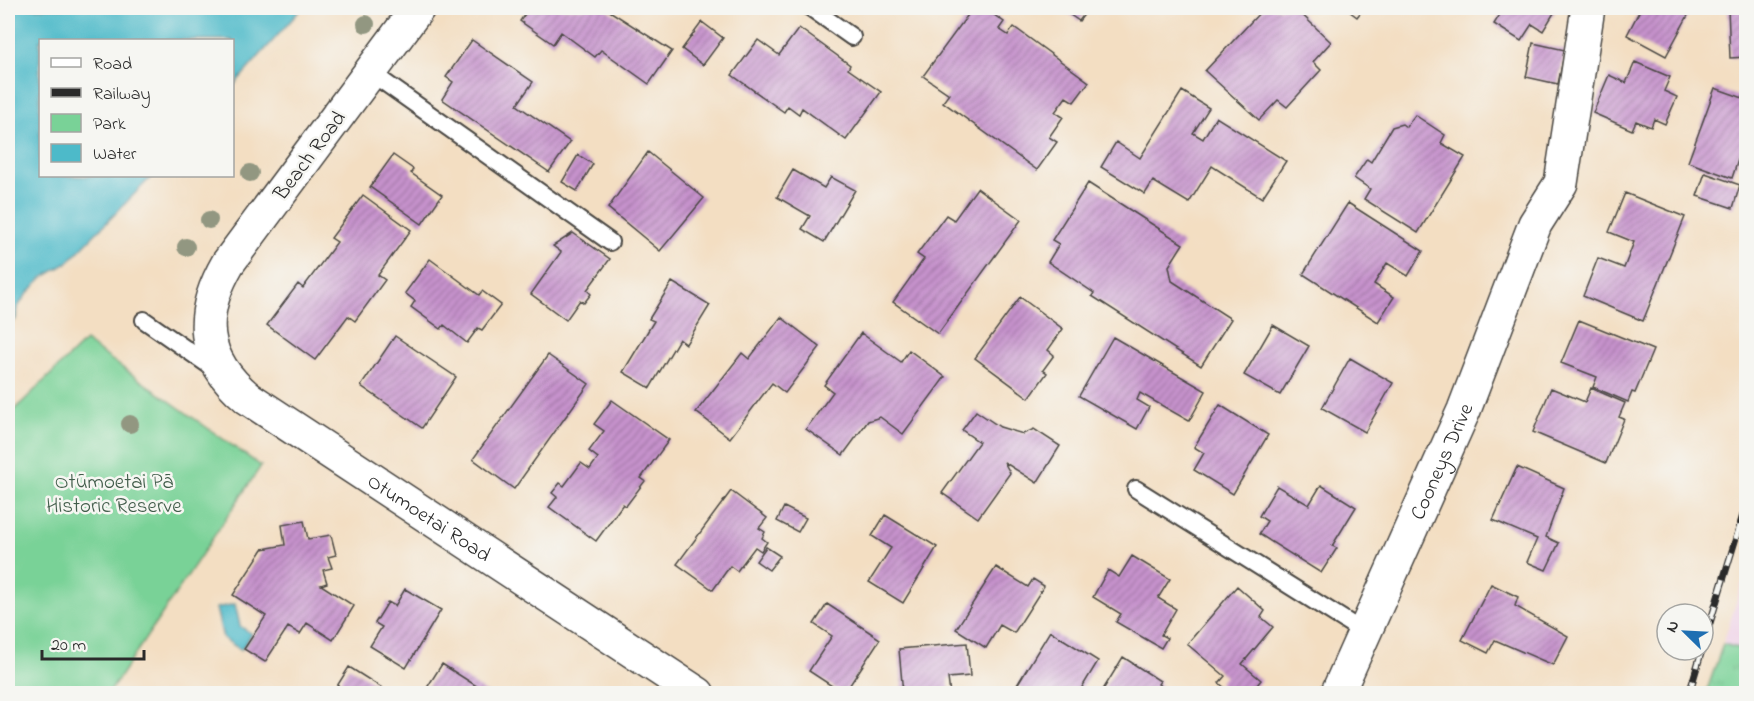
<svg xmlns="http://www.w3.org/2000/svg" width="1754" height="701" viewBox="0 0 1754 701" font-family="'Indie Flower',sans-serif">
<defs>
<pattern id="grass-tufts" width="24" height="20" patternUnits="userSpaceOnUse" patternTransform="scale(1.5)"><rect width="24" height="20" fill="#79d297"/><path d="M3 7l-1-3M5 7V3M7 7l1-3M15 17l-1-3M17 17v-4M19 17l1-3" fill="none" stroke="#69b482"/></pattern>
<pattern id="building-hatch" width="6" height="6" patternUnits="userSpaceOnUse" patternTransform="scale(1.5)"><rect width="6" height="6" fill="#c692cc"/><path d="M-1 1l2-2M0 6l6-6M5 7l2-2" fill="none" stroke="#a177a6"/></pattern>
</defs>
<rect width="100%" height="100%" fill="#f6f6f2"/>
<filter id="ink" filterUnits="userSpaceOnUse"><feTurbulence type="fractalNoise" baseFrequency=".0167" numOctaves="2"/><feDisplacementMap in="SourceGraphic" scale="12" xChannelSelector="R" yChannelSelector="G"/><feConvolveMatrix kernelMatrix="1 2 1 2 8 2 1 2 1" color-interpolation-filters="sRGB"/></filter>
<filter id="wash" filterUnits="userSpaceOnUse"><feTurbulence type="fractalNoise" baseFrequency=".008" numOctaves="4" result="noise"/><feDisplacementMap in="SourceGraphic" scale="24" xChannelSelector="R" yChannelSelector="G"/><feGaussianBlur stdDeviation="1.35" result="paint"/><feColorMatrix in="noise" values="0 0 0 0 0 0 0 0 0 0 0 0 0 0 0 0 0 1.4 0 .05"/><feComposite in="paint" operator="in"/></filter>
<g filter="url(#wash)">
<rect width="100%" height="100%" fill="#f3dec2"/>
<!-- built -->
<path fill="#efd0e7" d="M 1746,571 L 1746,650 L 1723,644 Z"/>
<!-- grass -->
<path fill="url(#grass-tufts)" stroke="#527e61" stroke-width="1.5" d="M 1723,644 L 1746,650 L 1746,693 L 1706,693 Z"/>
<!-- park -->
<path fill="#79d297" stroke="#527e61" stroke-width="1.5" d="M 85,341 L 261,466 L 109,693 L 8,693 L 8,416 Z"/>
<!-- water -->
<path fill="#4dbac9" stroke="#3c727a" stroke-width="1.5" d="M 8,8 L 302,8 L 233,86 L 232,40 L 40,40 L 40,176 L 152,176 L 67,263 L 42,278 L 26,295 L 17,308 L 16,319 L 8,327 Z
M 235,604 L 240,626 L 252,634 L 241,650 L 223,638 L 216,608 Z"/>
<g id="blocks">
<!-- building -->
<path fill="url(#building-hatch)" d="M 529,8 L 605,8 L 672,51 L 649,84 L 601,50 L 595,57 L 561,32 L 553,44 L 520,21 Z
M 973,8 L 984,8 L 1004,22 L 999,29 L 1008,35 L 1014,27 L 1089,82 L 1074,102 L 1066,97 L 1055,112 L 1063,117 L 1049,137 L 1057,142 L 1037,170 L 943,102 L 949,94 L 923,76 Z
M 1060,8 L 1089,8 L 1079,21 Z
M 1264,8 L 1295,8 L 1331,42 L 1313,62 L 1321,70 L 1287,107 L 1278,100 L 1259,120 L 1205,71 Z
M 1345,8 L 1364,8 L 1357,17 Z
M 1504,8 L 1557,8 L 1543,31 L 1532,24 L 1521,41 L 1494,24 Z
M 1641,8 L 1692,8 L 1666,56 L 1627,35 Z
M 1728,8 L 1746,8 L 1746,57 L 1730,58 Z
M 702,22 L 723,38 L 703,65 L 682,49 Z
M 799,28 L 850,65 L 848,69 L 881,92 L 846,140 L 802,108 L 799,114 L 788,106 L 784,112 L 732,75 L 758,40 L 779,55 Z
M 472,40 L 533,82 L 517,105 L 570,142 L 549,172 L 442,99 L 453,82 L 446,77 Z
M 1533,43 L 1565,50 L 1558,84 L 1526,77 Z
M 1635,62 L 1670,77 L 1664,91 L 1677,97 L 1665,124 L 1654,119 L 1651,127 L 1636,121 L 1632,130 L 1593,113 L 1609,75 L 1626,83 Z
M 1715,88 L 1746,99 L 1746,136 L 1732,178 L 1688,162 Z
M 1182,91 L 1209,108 L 1193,133 L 1203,139 L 1216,117 L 1286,161 L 1262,198 L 1212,166 L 1189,203 L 1153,181 L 1145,194 L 1101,167 L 1116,142 L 1140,158 Z
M 1415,115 L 1445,135 L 1441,143 L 1465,157 L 1418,233 L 1364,199 L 1370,189 L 1354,178 L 1367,159 L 1371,162 L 1392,127 L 1402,124 L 1406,127 Z
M 648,152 L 704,198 L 660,251 L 608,208 Z
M 393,155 L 413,169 L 411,173 L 442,195 L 422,224 L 370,187 Z
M 578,155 L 593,164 L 577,191 L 562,182 Z
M 793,170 L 824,188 L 831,177 L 855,190 L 824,242 L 802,229 L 810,216 L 777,197 Z
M 1705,173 L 1740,185 L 1733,208 L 1697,196 Z
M 1088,183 L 1183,244 L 1169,266 L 1172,281 L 1231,319 L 1201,366 L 1092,296 L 1094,293 L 1048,262 L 1059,244 L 1052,240 Z
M 977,188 L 1021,220 L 938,334 L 893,302 L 924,259 L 917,254 L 946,215 L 954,220 Z
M 1625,193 L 1685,217 L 1643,321 L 1583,296 L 1598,258 L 1624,268 L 1634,242 L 1609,232 Z
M 363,195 L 411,230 L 378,275 L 385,280 L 355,321 L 348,316 L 315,360 L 267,325 L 298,284 L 303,288 L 337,242 L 331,238 Z
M 1348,203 L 1423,251 L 1408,276 L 1387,263 L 1374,284 L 1394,297 L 1378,322 L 1303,274 Z
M 573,233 L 610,259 L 587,290 L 591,294 L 584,303 L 580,300 L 566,320 L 531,294 L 561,252 L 553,246 Z
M 430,259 L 479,295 L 482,291 L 501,305 L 482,330 L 478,328 L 467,343 L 444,325 L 441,329 L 411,307 L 415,301 L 405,293 Z
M 672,282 L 710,305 L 686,344 L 679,339 L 650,388 L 623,372 L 654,321 L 649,319 Z
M 1020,297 L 1063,329 L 1048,350 L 1054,355 L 1043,370 L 1047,373 L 1029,398 L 975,358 Z
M 781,317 L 820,347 L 785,393 L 772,383 L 730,438 L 696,412 L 742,353 L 749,359 Z
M 1579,320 L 1653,350 L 1635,393 L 1632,392 L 1628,402 L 1593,387 L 1597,377 L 1561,363 Z
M 1273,325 L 1309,346 L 1280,395 L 1244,375 Z
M 861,333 L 901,362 L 909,350 L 945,377 L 903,434 L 880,417 L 868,421 L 843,455 L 806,429 L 833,392 L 824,385 Z
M 395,336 L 456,377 L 422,428 L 361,386 Z
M 1113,337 L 1206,391 L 1189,421 L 1140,393 L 1137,400 L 1149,407 L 1137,429 L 1079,396 Z
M 548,355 L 589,384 L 514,489 L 473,459 Z
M 1350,358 L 1393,383 L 1365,432 L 1322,408 Z
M 1551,388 L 1585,402 L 1591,388 L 1625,403 L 1619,417 L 1624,419 L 1606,463 L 1533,432 Z
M 612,400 L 669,440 L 641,478 L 645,481 L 626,506 L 623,504 L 596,541 L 549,507 L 557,497 L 552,493 L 560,483 L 564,486 L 581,463 L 590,469 L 598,458 L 589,451 L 604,431 L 594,424 Z
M 1220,405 L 1268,435 L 1233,494 L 1194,470 L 1204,453 L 1194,447 Z
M 976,411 L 1000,427 L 1023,434 L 1034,429 L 1060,446 L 1037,483 L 1004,462 L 1010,473 L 978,518 L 942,493 L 979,442 L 962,430 Z
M 1517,467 L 1564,488 L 1546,537 L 1559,543 L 1546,570 L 1527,562 L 1537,539 L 1493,520 Z
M 1321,485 L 1356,507 L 1332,546 L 1337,548 L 1321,573 L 1259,534 L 1267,521 L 1259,516 L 1277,486 L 1309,505 Z
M 731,491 L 767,518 L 759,528 L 765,532 L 762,538 L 767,542 L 761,551 L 755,547 L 737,571 L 730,566 L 713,590 L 677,564 Z
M 784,507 L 806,518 L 798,532 L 777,521 Z
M 885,515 L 937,547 L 903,603 L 869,582 L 891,548 L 872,536 Z
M 304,521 L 308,539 L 331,535 L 336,555 L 328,557 L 332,568 L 323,570 L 327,583 L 321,585 L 354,606 L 333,640 L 307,623 L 300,634 L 288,627 L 265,662 L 244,649 L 266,616 L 233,595 L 263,549 L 285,545 L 282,525 Z
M 766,547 L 780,556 L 769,570 L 756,561 Z
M 1132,556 L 1170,579 L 1158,598 L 1176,609 L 1161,635 L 1167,638 L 1161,648 L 1116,622 L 1121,614 L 1093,597 L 1108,570 L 1119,577 Z
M 996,567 L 1028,587 L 1033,579 L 1044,586 L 1014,633 L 1000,625 L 986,648 L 956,629 Z
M 1491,584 L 1518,597 L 1515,606 L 1568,636 L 1553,665 L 1495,640 L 1488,653 L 1462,640 Z
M 1237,586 L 1265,611 L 1261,617 L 1273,627 L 1242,664 L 1261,680 L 1250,694 L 1232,694 L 1219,683 L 1225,676 L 1187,644 Z
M 405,589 L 441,610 L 406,668 L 370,646 L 382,627 L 375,623 L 388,602 L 395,606 Z
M 827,604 L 880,639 L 844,694 L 809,671 L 832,636 L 814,624 Z
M 1050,631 L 1098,661 L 1078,694 L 1030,694 L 1017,685 Z
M 967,643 L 970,676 L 948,678 L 950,694 L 903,694 L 899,649 Z
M 1123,657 L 1160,681 L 1158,684 L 1173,694 L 1101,693 Z
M 442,664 L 489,694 L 423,694 Z
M 349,667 L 387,691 L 386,694 L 332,694 Z"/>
</g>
</g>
<g filter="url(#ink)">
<use href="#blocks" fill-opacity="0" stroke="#494642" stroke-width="1.5"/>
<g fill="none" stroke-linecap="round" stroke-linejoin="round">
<defs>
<path id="service" d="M 811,8 L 852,37
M 370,72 L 610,242
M 144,320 L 216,370
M 1136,489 L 1365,633"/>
<g id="minor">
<path id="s1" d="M 418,8 L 228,263 C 198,315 200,358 248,398 L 698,694"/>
<path id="s2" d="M 1337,694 L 1464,410 L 1535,224 L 1561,183 L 1588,8"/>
</g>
</defs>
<!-- service casing -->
<use href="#service" stroke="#494642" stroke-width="20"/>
<!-- minor casing -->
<use href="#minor" stroke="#494642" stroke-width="36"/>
<!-- service -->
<use href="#service" stroke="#fff" stroke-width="16"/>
<!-- minor -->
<use href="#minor" stroke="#fff" stroke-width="33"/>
<defs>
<path id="rail" d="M 1703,646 L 1746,505
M 1689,694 L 1702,650"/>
</defs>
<!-- rail casing -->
<use href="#rail" stroke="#2b2b2b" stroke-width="7"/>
<!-- rail -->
<use href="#rail" stroke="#f6f6f2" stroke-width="4.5" stroke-dasharray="14" stroke-linecap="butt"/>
</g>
<!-- trees -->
<g fill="#929781">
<circle cx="366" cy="24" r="9"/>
<circle cx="250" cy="173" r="9"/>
<circle cx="209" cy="220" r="9"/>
<circle cx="186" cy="247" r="9"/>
<circle cx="130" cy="424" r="9"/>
</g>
</g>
<g text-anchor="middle" stroke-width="5" stroke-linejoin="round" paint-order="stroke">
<!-- street labels -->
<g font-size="21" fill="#2b2b2b" stroke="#f6f6f2">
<text transform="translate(309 155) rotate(-53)" y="7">Beach Road</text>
<text dy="7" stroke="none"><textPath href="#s2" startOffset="255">Cooneys Drive</textPath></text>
<text dy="7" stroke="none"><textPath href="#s1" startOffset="687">Otumoetai Road</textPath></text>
</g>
<!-- park labels -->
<g font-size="21" fill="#425d4b" stroke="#f6f6f2">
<text x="114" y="488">Otūmoetai Pā<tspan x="114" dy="24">Historic Reserve</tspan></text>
</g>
</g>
<!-- margin -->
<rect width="1754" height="701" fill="none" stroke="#f6f6f2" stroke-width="30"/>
<!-- legend -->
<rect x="39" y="39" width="195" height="138" fill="#f6f6f2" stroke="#a5a5a2" stroke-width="1.5"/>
<rect x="51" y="58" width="30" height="9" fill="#ffffff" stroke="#a5a5a2" stroke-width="1.5"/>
<text x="93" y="69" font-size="18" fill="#2b2b2b">Road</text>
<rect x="51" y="88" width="30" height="9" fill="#2b2b2b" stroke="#a5a5a2" stroke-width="1.5"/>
<text x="93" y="99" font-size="18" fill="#2b2b2b">Railway</text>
<rect x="51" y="114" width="30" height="18" fill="#79d297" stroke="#a5a5a2" stroke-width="1.5"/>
<text x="93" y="129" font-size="18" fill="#2b2b2b">Park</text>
<rect x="51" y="144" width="30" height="18" fill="#4dbac9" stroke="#a5a5a2" stroke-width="1.5"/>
<text x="93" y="159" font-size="18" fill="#2b2b2b">Water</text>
<!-- north arrow -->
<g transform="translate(1685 632) rotate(294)"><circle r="28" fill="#f6f6f2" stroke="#a5a5a2" stroke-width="1.5"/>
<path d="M0-4.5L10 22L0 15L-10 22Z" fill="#1f6fb2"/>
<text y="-9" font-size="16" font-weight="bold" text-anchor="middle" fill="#2b2b2b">N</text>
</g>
<!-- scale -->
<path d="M42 650v9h102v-9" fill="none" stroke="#2b2b2b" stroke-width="3"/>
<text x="51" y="650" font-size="18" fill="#2b2b2b" stroke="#f6f6f2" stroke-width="4.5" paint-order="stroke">20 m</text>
</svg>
